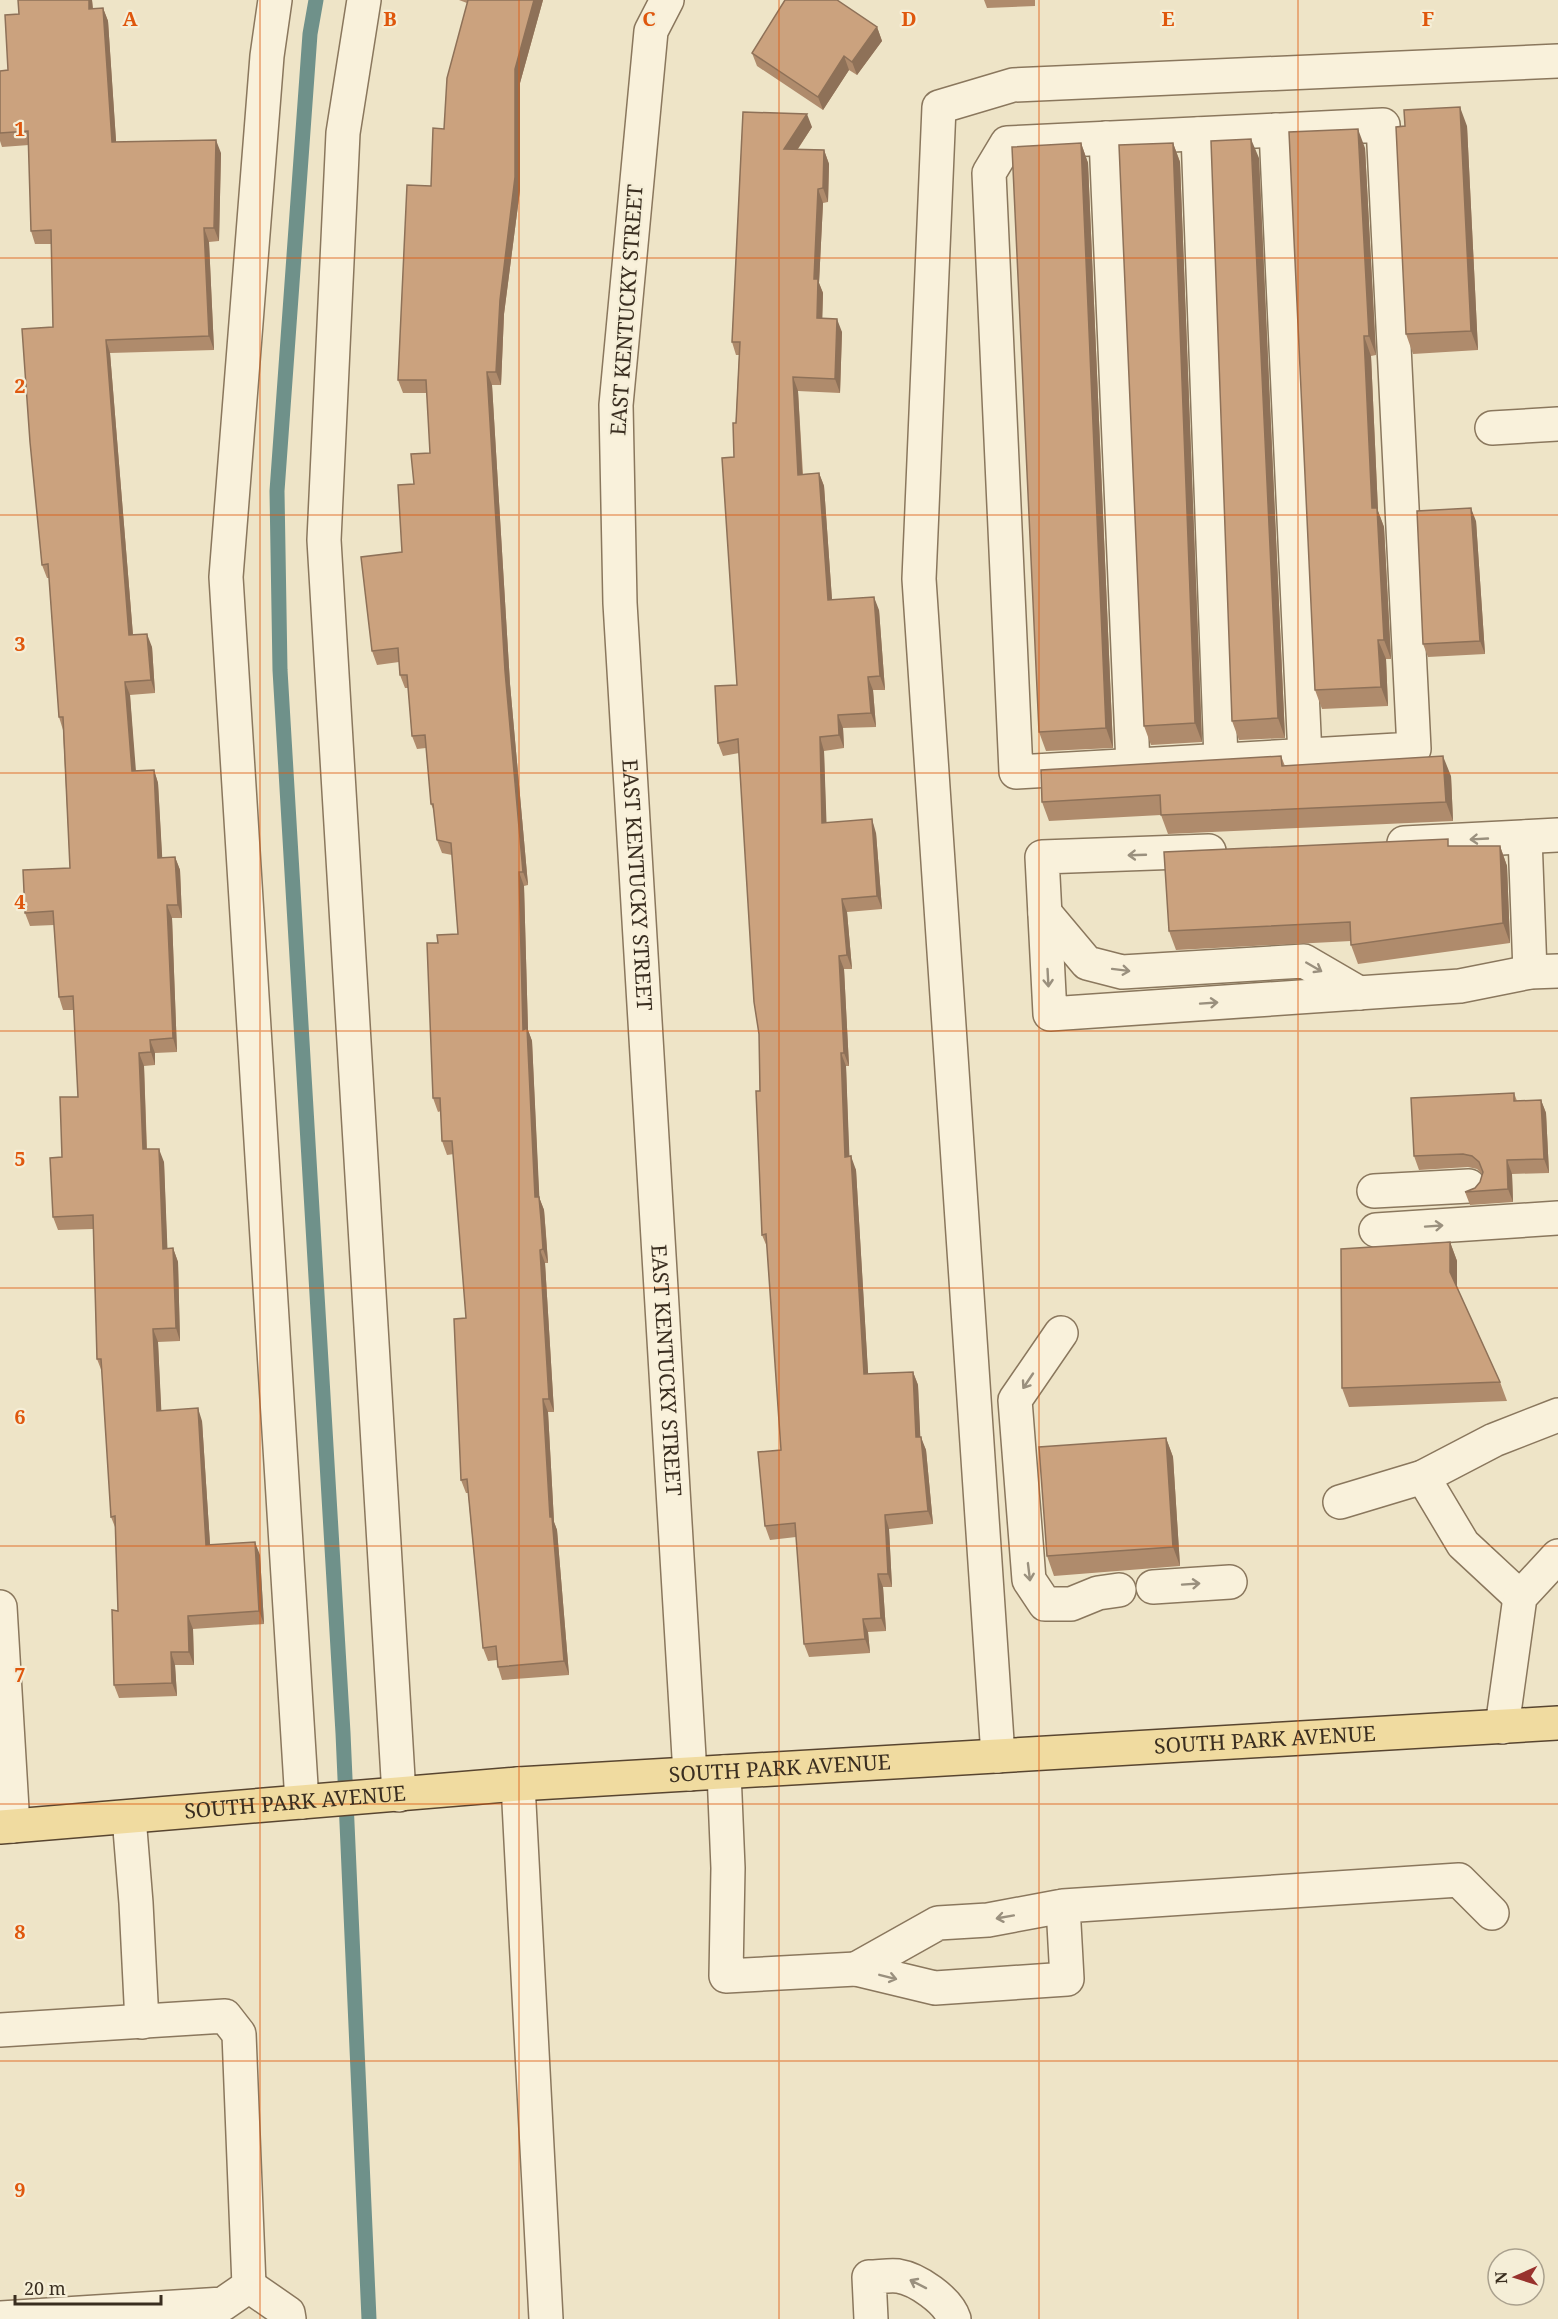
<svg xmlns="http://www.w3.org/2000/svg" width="1558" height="2319" viewBox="0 0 1558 2319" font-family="'Noto Serif',serif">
<rect width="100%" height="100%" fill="#eee4c7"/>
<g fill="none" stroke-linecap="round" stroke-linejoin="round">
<!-- stream -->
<path stroke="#6f918a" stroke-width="15" d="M 316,0 L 310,34 L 277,491 L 280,670 L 343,1733 L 369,2319"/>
<defs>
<g id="minor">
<path d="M 275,0 L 267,56 L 226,577 L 302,1802"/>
<path d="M 364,0 L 343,133 L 324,540 L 399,1795"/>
<path id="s1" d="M 667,0 L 651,31 L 616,405 L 620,603 L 690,1774"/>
<path d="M 1383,125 L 1414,749 L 1016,772 L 989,173 L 1007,143 Z"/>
<path d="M 1276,130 L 1305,756"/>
<path d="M 1198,134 L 1221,760"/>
<path d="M 1106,138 L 1133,765"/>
<path d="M 1492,428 L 1558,424"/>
<path d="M 1525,837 L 1530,972"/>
<path d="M 1404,843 L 1558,835"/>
<path d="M 1209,851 L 1042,857 L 1050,1014 L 1460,986 L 1530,972 L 1558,971"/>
<path d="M 1045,913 L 1087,963 L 1122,972 L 1304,961 L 1359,993"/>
<path d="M 1374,1191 L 1469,1186"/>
<path d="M 1376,1230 L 1558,1218"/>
<path d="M 1061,1333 L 1015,1400 L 1029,1580 L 1045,1604 L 1071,1604 L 1098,1593 L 1119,1590"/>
<path d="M 1423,1477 L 1463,1544 L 1520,1597"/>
<path d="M 1340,1502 L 1423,1477 L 1494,1440 L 1558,1415"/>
<path d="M 1153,1587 L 1230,1582"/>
<path d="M 0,1607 L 13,1826"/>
<path d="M 1502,1727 L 1520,1597 L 1558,1556"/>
<path d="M 998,1756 L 919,579 L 939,107 L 1013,85 L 1558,61"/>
<path d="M 724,1772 L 728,1868 L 726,1976 L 856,1969"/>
<path d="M 518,1784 L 546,2319"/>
<path d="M 129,1817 L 136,1903 L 142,2022"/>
<path d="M 1063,1906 L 988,1920 L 938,1923 L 856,1969 L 935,1988 L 1067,1979 L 1063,1906 L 1459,1880 L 1492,1913"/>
<path d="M 0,2030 L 225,2016 L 239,2034 L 249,2286 L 223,2304 L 0,2318"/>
<path d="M 249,2286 L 288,2313 L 289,2319"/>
<path d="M 871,2319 L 869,2277 C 878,2277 889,2275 898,2276 C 917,2279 948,2300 954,2319"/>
</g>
<g id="major">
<path id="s2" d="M 0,1827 L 518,1784 L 1558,1723"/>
</g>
</defs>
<!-- minor casing -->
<use href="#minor" stroke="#8a775d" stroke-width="36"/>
<!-- major casing -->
<use href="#major" stroke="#584530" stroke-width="36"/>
<!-- minor -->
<use href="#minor" stroke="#f9f1db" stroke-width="33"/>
<!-- major -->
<use href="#major" stroke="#f0dba0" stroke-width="33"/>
</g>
<!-- wall -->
<path fill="#af8b6c" d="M 18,0 L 92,0 L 93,9 L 103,8 L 108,21 L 116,142 L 221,153 L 219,241 L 209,242 L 214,350 L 110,353 L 133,635 L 152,647 L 155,693 L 130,695 L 135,771 L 154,770 L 158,783 L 162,858 L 175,857 L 180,870 L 182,918 L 172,918 L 177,1052 L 155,1053 L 155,1065 L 144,1066 L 147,1149 L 164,1162 L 167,1249 L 173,1248 L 178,1262 L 180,1341 L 158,1342 L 161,1410 L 202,1421 L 210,1545 L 260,1555 L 264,1624 L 193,1629 L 194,1665 L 175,1665 L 177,1696 L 119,1698 L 114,1685 L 118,1611 L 115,1527 L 111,1517 L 102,1372 L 97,1359 L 93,1229 L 58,1230 L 53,1217 L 62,1157 L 78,1097 L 74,1010 L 63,1010 L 59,997 L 54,925 L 30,926 L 25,913 L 70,868 L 63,730 L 59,717 L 49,578 L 47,578 L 42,565 L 53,327 L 51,244 L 35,244 L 31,231 L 29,145 L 2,147 L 0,141 L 0,71 L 8,70 L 19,14 Z
M 459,0 L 543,0 L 520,83 L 520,190 L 504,314 L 501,385 L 492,385 L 510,684 L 528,885 L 524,886 L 528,1030 L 532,1041 L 539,1197 L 544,1210 L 546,1234 L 548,1263 L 545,1263 L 554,1412 L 548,1412 L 554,1522 L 557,1530 L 569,1675 L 502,1680 L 498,1667 L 497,1660 L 488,1661 L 483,1648 L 468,1493 L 466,1493 L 461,1480 L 466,1318 L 454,1154 L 447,1155 L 442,1141 L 441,1111 L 438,1112 L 433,1098 L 438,943 L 458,934 L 452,855 L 442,853 L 437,840 L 434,811 L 431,804 L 426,748 L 417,749 L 412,736 L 408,688 L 405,688 L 400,675 L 399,662 L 377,665 L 372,651 L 402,552 L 414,484 L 430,453 L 427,393 L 403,393 L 398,380 L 431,186 L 444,129 L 467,3 Z
M 984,0 L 1035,0 L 1035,6 L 987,8 Z
M 877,27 L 882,41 L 857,75 L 849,70 L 823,110 L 757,66 L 752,53 Z
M 743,112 L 812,127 L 798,149 L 824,150 L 829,164 L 828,202 L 823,203 L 819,283 L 823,293 L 822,318 L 842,332 L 840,393 L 798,391 L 803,474 L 819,473 L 824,486 L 832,600 L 879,610 L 885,690 L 873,690 L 876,727 L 843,728 L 844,748 L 824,751 L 826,822 L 876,833 L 882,909 L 847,912 L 852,969 L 844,969 L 849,1066 L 846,1066 L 849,1157 L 856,1170 L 868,1374 L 913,1372 L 918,1385 L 920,1437 L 926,1450 L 933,1524 L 889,1529 L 892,1587 L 883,1587 L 886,1631 L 868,1632 L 870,1653 L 809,1657 L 804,1644 L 796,1537 L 770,1540 L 765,1526 L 781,1450 L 767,1247 L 762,1235 L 759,1034 L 739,753 L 723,756 L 718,743 L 737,685 L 734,457 L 739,355 L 736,355 L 732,342 Z
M 1467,126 L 1478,350 L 1413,354 L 1406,334 Z
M 1081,143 L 1088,163 L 1113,748 L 1046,751 L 1039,732 Z
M 1173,143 L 1180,162 L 1202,742 L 1151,745 L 1144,726 Z
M 1365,148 L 1376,355 L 1371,356 L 1378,511 L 1384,527 L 1391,659 L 1386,659 L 1388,706 L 1322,709 L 1315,690 Z
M 1259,158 L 1285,738 L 1239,740 L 1232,721 Z
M 1476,521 L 1485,654 L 1428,657 L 1423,644 Z
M 1281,756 L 1285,766 L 1451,776 L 1453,821 L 1168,834 L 1161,815 L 1049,821 L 1042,802 Z
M 1450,846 L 1500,846 L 1507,866 L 1510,943 L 1358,964 L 1351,945 L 1351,941 L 1176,950 L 1169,931 Z
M 1514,1093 L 1517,1101 L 1541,1100 L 1546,1113 L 1549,1173 L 1512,1174 L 1513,1202 L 1470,1205 L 1465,1192 L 1475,1188 L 1480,1182 L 1482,1174 L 1477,1169 L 1468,1167 L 1419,1170 L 1414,1156 Z
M 1450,1242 L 1457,1261 L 1457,1288 L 1500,1382 L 1507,1401 L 1349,1407 L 1342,1388 Z
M 1166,1438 L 1173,1457 L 1180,1566 L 1054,1576 L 1047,1556 Z"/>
<!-- shaded-wall -->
<path fill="#8e7158" d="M 89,0 L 92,0 L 94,22 L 89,9 Z
M 534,0 L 543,0 L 520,83 L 520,190 L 504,314 L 501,385 L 496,372 L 500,300 L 515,69 Z
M 103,8 L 108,21 L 117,155 L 112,142 Z
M 877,27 L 882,41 L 857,75 L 852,62 Z
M 844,56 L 849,70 L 823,110 L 818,97 Z
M 1460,107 L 1467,126 L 1478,350 L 1471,331 Z
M 807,114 L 812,127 L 789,162 L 784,149 Z
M 1358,129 L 1365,148 L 1376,355 L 1369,336 Z
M 1251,139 L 1259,158 L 1285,738 L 1278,718 Z
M 216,140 L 221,153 L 219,241 L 214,228 Z
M 1081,143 L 1088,163 L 1113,748 L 1106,728 Z
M 1173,143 L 1180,162 L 1202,742 L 1195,723 Z
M 824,150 L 829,164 L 828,202 L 823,188 Z
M 818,189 L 823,203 L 819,283 L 823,293 L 822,331 L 817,318 L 814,279 Z
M 204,228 L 209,242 L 214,350 L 209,336 Z
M 837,319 L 842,332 L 840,393 L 835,379 Z
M 1364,336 L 1371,356 L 1378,511 L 1384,527 L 1391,659 L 1384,640 L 1372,508 Z
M 106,340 L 110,353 L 134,648 L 129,635 Z
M 487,372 L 492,385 L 510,684 L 528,885 L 523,872 L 505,671 Z
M 793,377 L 798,391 L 803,488 L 798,475 Z
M 819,473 L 824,486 L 833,614 L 828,600 Z
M 1471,508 L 1476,521 L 1485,654 L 1480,641 Z
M 874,597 L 879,610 L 885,690 L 880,676 Z
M 147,634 L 152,647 L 155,693 L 151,680 Z
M 1378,640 L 1386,659 L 1388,706 L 1381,687 Z
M 868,677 L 873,690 L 876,727 L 871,713 Z
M 125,682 L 130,695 L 137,784 L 132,771 Z
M 838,715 L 843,728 L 844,748 L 839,735 Z
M 820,737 L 824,751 L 827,836 L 822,823 Z
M 1443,756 L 1451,776 L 1453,821 L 1446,802 Z
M 154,770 L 158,783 L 163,871 L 158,858 Z
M 872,819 L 876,833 L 882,909 L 877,896 Z
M 1500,846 L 1507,866 L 1510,943 L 1503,923 Z
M 175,857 L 180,870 L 182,918 L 178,905 Z
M 519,872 L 524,886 L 528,1030 L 532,1041 L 540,1210 L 535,1197 L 523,1030 Z
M 842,899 L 847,912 L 852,969 L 847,955 Z
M 167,905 L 172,918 L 177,1052 L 173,1038 Z
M 839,956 L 844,969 L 849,1066 L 844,1053 Z
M 150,1040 L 155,1053 L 155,1065 L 151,1052 Z
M 139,1053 L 144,1066 L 147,1162 L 143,1149 Z
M 841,1053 L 846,1066 L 850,1171 L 845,1157 Z
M 1541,1100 L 1546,1113 L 1549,1173 L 1544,1159 Z
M 159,1149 L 164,1162 L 168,1262 L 163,1249 Z
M 851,1156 L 856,1170 L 869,1388 L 864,1374 Z
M 1507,1160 L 1512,1174 L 1513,1202 L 1508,1189 Z
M 539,1197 L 544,1210 L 548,1263 L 543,1249 Z
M 1450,1242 L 1457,1261 L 1457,1292 L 1450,1272 Z
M 173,1248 L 178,1262 L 180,1341 L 176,1328 Z
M 540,1250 L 545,1263 L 554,1412 L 549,1399 Z
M 153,1329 L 158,1342 L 162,1424 L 157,1411 Z
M 913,1372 L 918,1385 L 921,1451 L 916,1437 Z
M 543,1399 L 548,1412 L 554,1522 L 557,1530 L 569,1675 L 564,1661 L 550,1517 Z
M 198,1408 L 202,1421 L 211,1559 L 206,1545 Z
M 921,1437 L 926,1450 L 933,1524 L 928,1511 Z
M 1166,1438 L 1173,1457 L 1180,1566 L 1173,1547 Z
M 885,1515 L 889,1529 L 892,1587 L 888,1574 Z
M 255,1542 L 260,1555 L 264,1624 L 259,1611 Z
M 878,1574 L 883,1587 L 886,1631 L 881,1618 Z
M 188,1616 L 193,1629 L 194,1665 L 189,1652 Z
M 863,1619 L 868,1632 L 870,1653 L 865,1639 Z
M 171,1652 L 175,1665 L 177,1696 L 172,1683 Z"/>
<!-- building -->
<path fill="#cba27e" stroke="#8e7158" stroke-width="1.5" d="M 18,0 L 89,0 L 89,9 L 103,8 L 112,142 L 216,140 L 214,228 L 204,228 L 209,336 L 106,340 L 129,635 L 147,634 L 151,680 L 125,682 L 132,771 L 154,770 L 158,858 L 175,857 L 178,905 L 167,905 L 173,1038 L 150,1040 L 151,1052 L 139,1053 L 143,1149 L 159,1149 L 163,1249 L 173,1248 L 176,1328 L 153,1329 L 157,1411 L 198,1408 L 206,1545 L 255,1542 L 259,1611 L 188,1616 L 189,1652 L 171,1652 L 172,1683 L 114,1685 L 112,1610 L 118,1611 L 115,1516 L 111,1517 L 101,1359 L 97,1359 L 93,1215 L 53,1217 L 50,1158 L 62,1157 L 60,1097 L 78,1097 L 73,996 L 59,997 L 53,911 L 25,913 L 23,870 L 70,868 L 63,717 L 59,717 L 48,564 L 42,565 L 30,442 L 22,329 L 53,327 L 51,230 L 31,231 L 28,131 L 0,133 L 0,71 L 8,70 L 5,15 L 19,14 Z
M 468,0 L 534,0 L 515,69 L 515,177 L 500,300 L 496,372 L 487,372 L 505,671 L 523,872 L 519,872 L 523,1030 L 527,1028 L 535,1197 L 539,1197 L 541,1220 L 543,1249 L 540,1250 L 549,1399 L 543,1399 L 550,1517 L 552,1517 L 564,1661 L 498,1667 L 496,1646 L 483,1648 L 467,1479 L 461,1480 L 454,1319 L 466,1318 L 452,1141 L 442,1141 L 440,1098 L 433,1098 L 427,943 L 438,943 L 437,935 L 458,934 L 451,843 L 437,840 L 433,804 L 431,804 L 425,735 L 412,736 L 407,675 L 400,675 L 398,648 L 372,651 L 361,557 L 402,552 L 398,485 L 414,484 L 411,454 L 430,453 L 426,380 L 398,380 L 407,185 L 431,186 L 433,128 L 444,129 L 447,78 Z
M 785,0 L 837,0 L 877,27 L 852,62 L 844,56 L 818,97 L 752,53 Z
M 1460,107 L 1471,331 L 1406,334 L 1396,127 L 1405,126 L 1404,110 Z
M 743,112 L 807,114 L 784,149 L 824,150 L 823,188 L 818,189 L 814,279 L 818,279 L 817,318 L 837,319 L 835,379 L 793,377 L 798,475 L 819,473 L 828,600 L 874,597 L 880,676 L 868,677 L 871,713 L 838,715 L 839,735 L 820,737 L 822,823 L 872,819 L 877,896 L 842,899 L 847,955 L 839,956 L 844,1053 L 841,1053 L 845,1157 L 851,1156 L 864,1374 L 913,1372 L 916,1437 L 921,1437 L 928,1511 L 885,1515 L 888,1574 L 878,1574 L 881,1618 L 863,1619 L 865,1639 L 804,1644 L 795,1523 L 765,1526 L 758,1452 L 781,1450 L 766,1234 L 762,1235 L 756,1091 L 760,1091 L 759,1034 L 754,1002 L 738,739 L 718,743 L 715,686 L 737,685 L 722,458 L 734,457 L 733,423 L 736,423 L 740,342 L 732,342 Z
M 1358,129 L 1369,336 L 1364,336 L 1372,508 L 1377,508 L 1384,640 L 1378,640 L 1381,687 L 1315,690 L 1289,132 Z
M 1251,139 L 1278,718 L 1232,721 L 1211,141 Z
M 1081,143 L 1106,728 L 1039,732 L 1012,147 Z
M 1173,143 L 1195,723 L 1144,726 L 1119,145 Z
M 1471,508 L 1480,641 L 1423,644 L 1417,511 Z
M 1281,756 L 1282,766 L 1443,756 L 1446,802 L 1161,815 L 1160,795 L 1042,802 L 1041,770 Z
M 1448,839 L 1448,846 L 1500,846 L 1503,923 L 1351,945 L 1350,922 L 1169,931 L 1164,852 Z
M 1514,1093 L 1514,1101 L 1541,1100 L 1544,1159 L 1507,1160 L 1508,1189 L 1465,1192 L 1475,1188 L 1480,1182 L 1483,1172 L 1479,1162 L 1472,1156 L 1463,1154 L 1414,1156 L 1411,1098 Z
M 1450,1242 L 1450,1272 L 1500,1382 L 1342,1388 L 1341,1249 Z
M 1166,1438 L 1173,1547 L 1047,1556 L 1039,1447 Z"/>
<!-- one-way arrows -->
<defs><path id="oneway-shaft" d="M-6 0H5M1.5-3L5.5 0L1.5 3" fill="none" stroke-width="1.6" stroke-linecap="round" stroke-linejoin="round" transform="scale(1.5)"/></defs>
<g stroke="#9a907e">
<use href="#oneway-shaft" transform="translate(1479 839) rotate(177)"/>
<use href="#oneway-shaft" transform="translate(1137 855) rotate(178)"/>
<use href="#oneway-shaft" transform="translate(1314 967) rotate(30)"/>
<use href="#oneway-shaft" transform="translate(1121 970) rotate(7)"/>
<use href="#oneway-shaft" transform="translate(1048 978) rotate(87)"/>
<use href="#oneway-shaft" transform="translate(1209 1003) rotate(-4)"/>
<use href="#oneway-shaft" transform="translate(1434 1226) rotate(-4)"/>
<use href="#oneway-shaft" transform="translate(1028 1381) rotate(124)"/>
<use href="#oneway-shaft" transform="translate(1029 1572) rotate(83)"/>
<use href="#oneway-shaft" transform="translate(1191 1584) rotate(-4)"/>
<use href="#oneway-shaft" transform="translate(1005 1917) rotate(170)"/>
<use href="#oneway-shaft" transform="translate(888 1977) rotate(14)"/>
<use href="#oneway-shaft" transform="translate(918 2284) rotate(-153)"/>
</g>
<!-- grid -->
<path fill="none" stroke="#df570d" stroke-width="1.5" stroke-opacity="0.55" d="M 260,0 L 260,2319M 519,0 L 519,2319M 779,0 L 779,2319M 1039,0 L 1039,2319M 1298,0 L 1298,2319M 0,258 L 1558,258M 0,515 L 1558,515M 0,773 L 1558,773M 0,1031 L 1558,1031M 0,1288 L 1558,1288M 0,1546 L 1558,1546M 0,1804 L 1558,1804M 0,2061 L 1558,2061"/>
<g text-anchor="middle" stroke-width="4.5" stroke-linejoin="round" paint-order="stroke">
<!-- street labels -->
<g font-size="21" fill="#3a2e20" stroke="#f5eed7">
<text transform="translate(627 310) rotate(-86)" y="7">EAST KENTUCKY STREET</text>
<text dy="7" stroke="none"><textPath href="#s1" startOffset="891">EAST KENTUCKY STREET</textPath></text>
<text dy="7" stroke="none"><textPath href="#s1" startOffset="1377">EAST KENTUCKY STREET</textPath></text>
<text dy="7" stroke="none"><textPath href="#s2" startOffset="1268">SOUTH PARK AVENUE</textPath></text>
<text dy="7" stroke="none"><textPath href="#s2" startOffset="782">SOUTH PARK AVENUE</textPath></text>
<text dy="7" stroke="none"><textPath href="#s2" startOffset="296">SOUTH PARK AVENUE</textPath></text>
</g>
</g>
<g font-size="20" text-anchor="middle" font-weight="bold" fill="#df570d" stroke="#f5eed7" stroke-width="4.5" stroke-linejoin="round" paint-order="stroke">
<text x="130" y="26">A</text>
<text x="390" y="26">B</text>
<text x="649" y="26">C</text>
<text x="909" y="26">D</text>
<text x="1168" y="26">E</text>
<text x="1428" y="26">F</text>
<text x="20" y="136">1</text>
<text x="20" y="393">2</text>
<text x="20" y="651">3</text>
<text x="20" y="909">4</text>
<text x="20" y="1166">5</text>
<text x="20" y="1424">6</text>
<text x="20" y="1682">7</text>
<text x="20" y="1939">8</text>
<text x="20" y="2197">9</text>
</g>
<!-- north arrow -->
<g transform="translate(1516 2277) rotate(267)"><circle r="28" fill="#f5eed7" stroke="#aaa18e" stroke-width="1.5"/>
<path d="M0-4.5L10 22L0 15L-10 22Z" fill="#98322d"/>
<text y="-9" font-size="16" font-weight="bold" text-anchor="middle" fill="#3a2e20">N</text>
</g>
<!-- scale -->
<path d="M15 2295v9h146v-9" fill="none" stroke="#3a2e20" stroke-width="3"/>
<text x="24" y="2295" font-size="18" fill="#3a2e20" stroke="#f5eed7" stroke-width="4.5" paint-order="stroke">20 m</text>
</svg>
